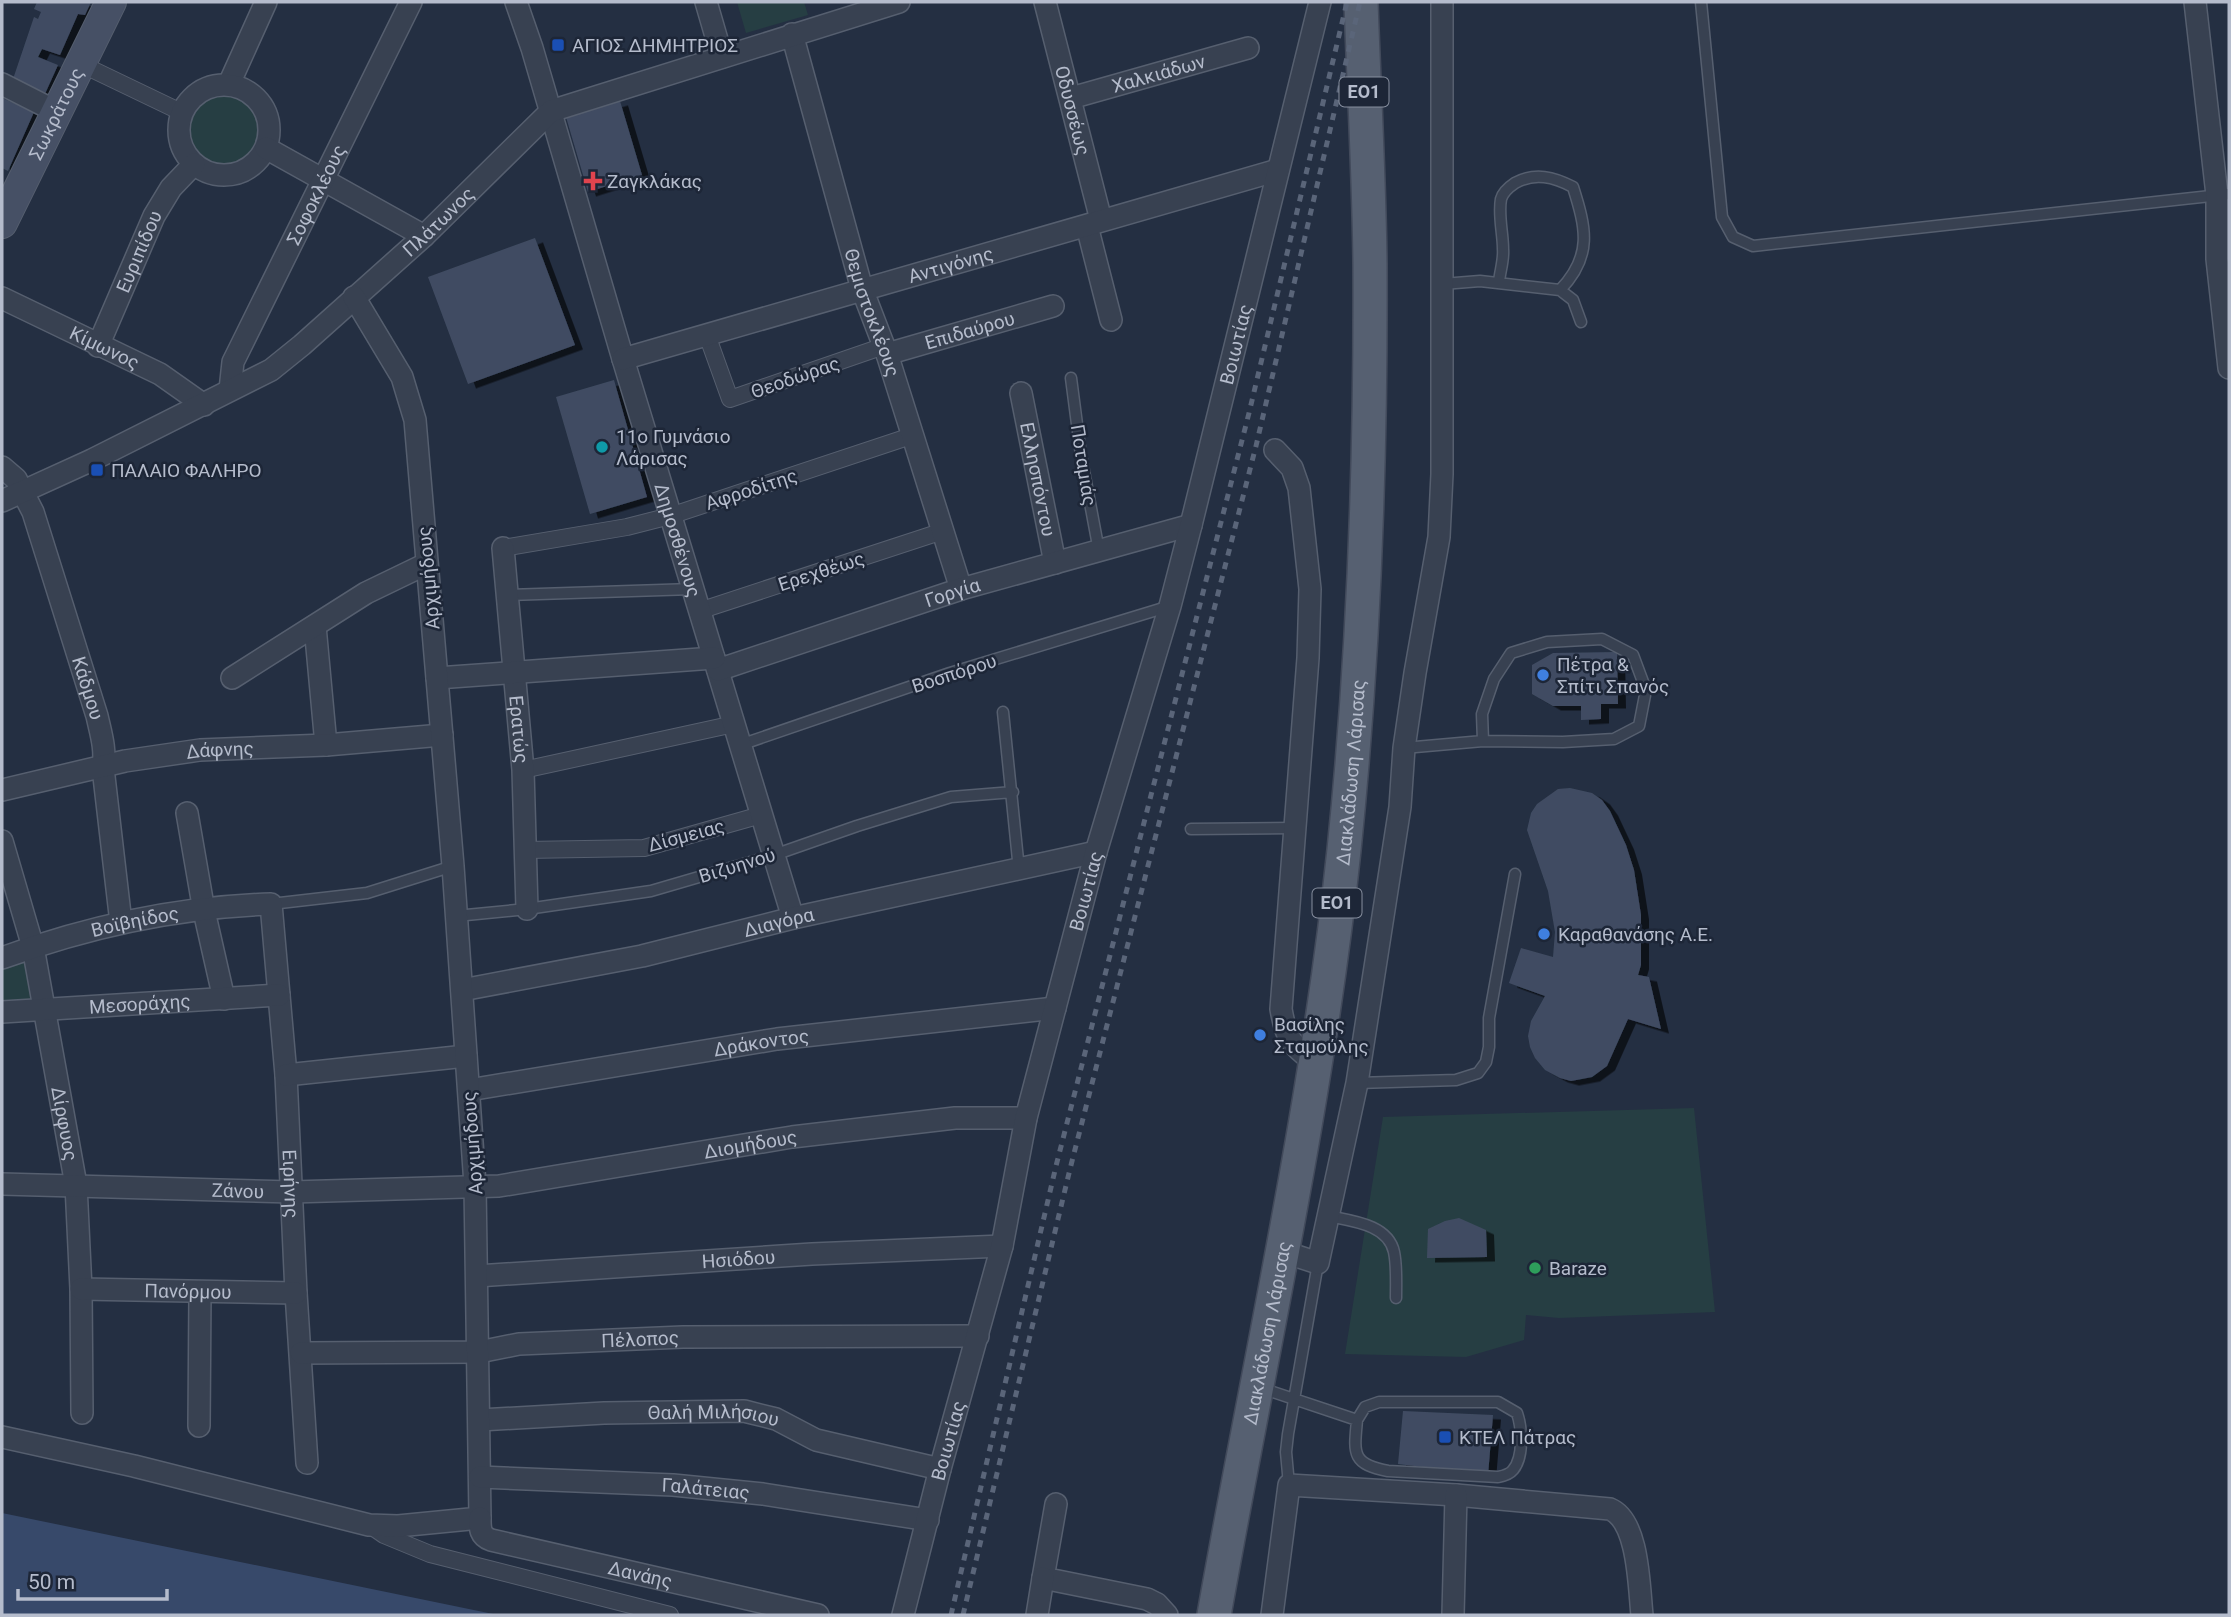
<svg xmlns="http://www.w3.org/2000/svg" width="2231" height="1617" viewBox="0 0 2231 1617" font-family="Roboto,sans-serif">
<defs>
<filter id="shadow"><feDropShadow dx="8" dy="4.5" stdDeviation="0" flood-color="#0009"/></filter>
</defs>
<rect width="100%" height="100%" fill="#242f42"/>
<!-- green -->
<path fill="#263e43" d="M 737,2 L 804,2 L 808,15 L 746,33 Z
M186 130a38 38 0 1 1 76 0a38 38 0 1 1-76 0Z
M 26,960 L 34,1004 L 2,1004 L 2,968 Z
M 1694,1108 L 1715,1312 L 1559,1318 L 1526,1315 L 1524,1340 L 1466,1357 L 1345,1354 L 1383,1117 Z"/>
<!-- water -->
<path fill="#37496a" d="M 2,1513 L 498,1615 L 2,1615 Z"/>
<!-- building -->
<path fill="#404c62" filter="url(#shadow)" d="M 37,2 L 91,2 L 85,15 L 78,14 L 60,55 L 42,49 L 38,57 L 58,65 L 44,96 L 12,82 L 34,17 L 38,19 L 41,12 L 34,9 Z
M 2,98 L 34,112 L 8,171 L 2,168 Z
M 620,101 L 642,175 L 588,192 L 566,117 Z
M 535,238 L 575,345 L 468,384 L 428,277 Z
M 614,380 L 647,497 L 590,514 L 556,397 Z
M 1617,652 L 1618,704 L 1601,704 L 1601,719 L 1581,720 L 1581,706 L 1553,706 L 1532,694 L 1532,665 L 1553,653 Z
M 1570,788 L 1592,793 L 1602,800 L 1610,811 L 1626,845 L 1634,870 L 1641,915 L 1641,965 L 1638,975 L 1649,977 L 1661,1029 L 1628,1019 L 1607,1066 L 1592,1077 L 1571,1081 L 1560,1078 L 1545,1070 L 1535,1058 L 1530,1047 L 1528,1036 L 1531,1021 L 1545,996 L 1509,983 L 1521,948 L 1553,957 L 1555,932 L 1548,891 L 1527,830 L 1531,813 L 1537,804 L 1558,789 Z
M 1459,1218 L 1486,1230 L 1487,1257 L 1427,1258 L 1428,1229 L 1445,1221 Z
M 1403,1411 L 1493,1415 L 1488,1475 L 1398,1464 Z"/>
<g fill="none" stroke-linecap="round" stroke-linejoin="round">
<defs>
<path id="service" d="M 1701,2 L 1722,217 L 1733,237 L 1753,246 L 2229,194
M 1443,284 L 1480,281 L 1560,290 C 1593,256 1586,228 1573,187 C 1554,177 1535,172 1515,183 C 1509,187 1503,192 1501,199 C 1498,215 1503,233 1503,249 C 1504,260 1500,271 1499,282
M 1560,290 L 1573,300 L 1581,322
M 1071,378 L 1081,455 L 1099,551
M 506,595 L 693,589
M 1003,712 L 1019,870
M 740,745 L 950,673 L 1170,606
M 1404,748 L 1483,741 L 1563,742 L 1614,739 L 1639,726 L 1646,690 L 1633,655 L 1602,639 L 1547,642 L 1511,653 L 1494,679 L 1482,714 L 1483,741
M 1191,829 L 1295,828
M 271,904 L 367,893 L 453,866
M 456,916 L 527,909 L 651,891 L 774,855 L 857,826 L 951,797 L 1013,792
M 1357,1083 L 1456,1080 L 1478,1073 L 1486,1062 L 1489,1047 L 1489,1018 L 1515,874
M 1328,1216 C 1351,1221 1388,1224 1394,1252 C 1397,1266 1396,1283 1396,1298
M 1261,1388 L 1357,1420 C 1354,1453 1351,1464 1388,1471 L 1498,1477 C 1503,1476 1509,1475 1513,1470 C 1524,1457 1522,1428 1517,1413 L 1498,1402 L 1379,1402 L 1365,1407 L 1357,1420
M 1289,1485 L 1286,1452 L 1288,1434 L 1318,1263"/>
<path id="pedestrian" d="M 81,64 L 181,112
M 707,335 L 730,399 L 884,346
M 503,548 L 627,527 L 670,516 L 914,435
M 699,611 L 943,531
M 523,770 L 734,724
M 525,850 L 644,848 L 761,815
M 371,1526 L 384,1535 L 430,1554 L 670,1615"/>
<g id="minor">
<path id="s1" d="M 516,2 L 532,48 L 623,359 L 793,918"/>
<path d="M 706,2 L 722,57"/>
<path id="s2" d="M 1045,2 L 1101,220"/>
<path d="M 2195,2 L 2217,195 L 2217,259 L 2229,368"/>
<path id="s3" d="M 792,34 L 862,289 L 887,354 L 961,589"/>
<path d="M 2,84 L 57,112"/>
<path d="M 229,84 L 266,2"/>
<circle cx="224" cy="130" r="45"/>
<path id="s4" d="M 1071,98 L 1248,48"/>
<path d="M 266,148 L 424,236"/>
<path d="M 1087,226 L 1111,320"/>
<path id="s5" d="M 2,298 L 160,374 L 204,405"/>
<path id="s6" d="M 98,346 L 154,216 L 171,188 L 194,164"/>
<path id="s7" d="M 887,354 L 1053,306"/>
<path id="s8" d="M 623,359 L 1278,170"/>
<path id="s9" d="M 230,390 L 233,362 L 237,354 L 411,2"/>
<path id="s10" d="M 1021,393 L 1055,563"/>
<path d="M 1275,450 L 1292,468 L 1299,488 L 1310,589 L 1308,658 L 1281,1009 C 1286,1038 1290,1044 1314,1062"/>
<path id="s11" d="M 2,467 L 16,479 L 33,512 L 97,716 C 101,734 106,749 103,768 L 121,923"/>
<path id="s12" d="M 2,501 L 92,460 L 271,370 L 302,345 L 424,236 L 551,111 L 899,2"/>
<path id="s13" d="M 503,548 L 523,770 L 527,909"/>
<path d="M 315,626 L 326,745"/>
<path id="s14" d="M 718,670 L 961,589 L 1191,525"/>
<path d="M 232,678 L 366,593 L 426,564"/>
<path d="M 437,678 L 714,658"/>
<path id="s15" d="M 2,790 L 125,761 L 200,750 L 326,745 L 442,735"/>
<path d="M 187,813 L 204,911 L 224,999"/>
<path id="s16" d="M 2,841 L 33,947 L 76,1185 L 81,1289 L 82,1413"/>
<path id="s17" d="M 2,958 C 87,927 180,907 271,904 L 286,1075 L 296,1293 L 307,1463"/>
<path id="s18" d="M 462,990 L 642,956 L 793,918 L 1096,852"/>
<path id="s19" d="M 2,1012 L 279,995"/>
<path d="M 286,1075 L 466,1056"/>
<path id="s20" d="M 469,1090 L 777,1039 L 1055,1008"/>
<path id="s21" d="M 2,1184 L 292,1192 L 499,1186 L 792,1137 L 955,1118 L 1026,1118"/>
<path d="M 1281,1251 L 1318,1263 L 1357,1083 L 1400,807 L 1404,748 L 1415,673 L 1439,537 L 1442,474 L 1442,2"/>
<path id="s22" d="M 477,1276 L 812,1254 L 1002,1246"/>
<path id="s23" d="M 81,1289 L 296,1293"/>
<path id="s24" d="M 301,1353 L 479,1352 L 519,1344 L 683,1337 L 978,1336"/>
<path id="s25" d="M 480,1420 L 604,1413 L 744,1411 L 776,1419 L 816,1440 L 940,1469"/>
<path d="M 199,1426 L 200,1293"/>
<path d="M 2,1437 L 134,1466 L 369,1525 L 398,1526 L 480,1518 L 475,1185 L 453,866 L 415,420 L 402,377 L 354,297"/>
<path id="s26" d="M 480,1477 L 673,1485 L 763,1494 L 928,1520"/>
<path d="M 1056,1504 L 1043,1578 L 1147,1599 L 1157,1604 L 1167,1615"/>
<path id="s27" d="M 480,1518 C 480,1529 480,1536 491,1540 L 818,1615"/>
<path id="s28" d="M 903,1615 L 940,1469 L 1002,1246 L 1026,1118 L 1096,852 L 1170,606 L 1191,525 L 1320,2"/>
<path d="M 1037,1615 L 1043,1578"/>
<path d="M 1272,1615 L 1289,1485 L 1456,1495 L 1610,1509 C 1639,1521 1639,1588 1642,1615"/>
<path d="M 1453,1615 L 1456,1495"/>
</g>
<g id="secondary">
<path id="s29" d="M 2,223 L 111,2"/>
</g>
<g id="primary">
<path id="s30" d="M 1214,1615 C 1259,1361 1317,1107 1344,850 C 1364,656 1371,459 1370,263 C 1369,176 1364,89 1361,2"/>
</g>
</defs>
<!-- service casing -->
<use href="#service" stroke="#565f6f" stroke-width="13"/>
<!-- pedestrian casing -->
<use href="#pedestrian" stroke="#565f6f" stroke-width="18"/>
<!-- minor casing -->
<use href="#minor" stroke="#565f6f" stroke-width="24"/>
<!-- secondary casing -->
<use href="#secondary" stroke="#565f6f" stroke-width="32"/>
<!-- primary casing -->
<use href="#primary" stroke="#424a5b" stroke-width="36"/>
<!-- service -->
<use href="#service" stroke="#384151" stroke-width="10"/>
<!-- pedestrian -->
<use href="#pedestrian" stroke="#384151" stroke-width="16"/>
<!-- minor -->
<use href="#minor" stroke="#384151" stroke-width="21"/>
<!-- secondary -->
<use href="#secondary" stroke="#465065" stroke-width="30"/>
<!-- primary -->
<use href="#primary" stroke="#566071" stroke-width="33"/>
<!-- rail -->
<path stroke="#5a6579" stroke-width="5" stroke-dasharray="7 7" stroke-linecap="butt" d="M 951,1615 L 1056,1166 L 1249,413 L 1347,2
M 963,1615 L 1070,1169 L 1256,446 L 1360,2"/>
</g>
<!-- markers -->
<g fill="#1a4fb4" stroke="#1d2637" stroke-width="2.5">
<rect x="551" y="38" width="14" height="14" rx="3.5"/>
<rect x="90" y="463" width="14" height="14" rx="3.5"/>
<rect x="1438" y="1430" width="14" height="14" rx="3.5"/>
</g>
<path fill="#e0444e" stroke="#1d2637" stroke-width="2.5" d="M589.5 170.5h7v7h7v7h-7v7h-7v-7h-7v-7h7z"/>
<circle fill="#0f9aa8" stroke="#1d2637" stroke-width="2.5" cx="602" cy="447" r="7"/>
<g fill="#3f7fe0" stroke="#1d2637" stroke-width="2.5">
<circle cx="1543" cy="675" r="7"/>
<circle cx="1544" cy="934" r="7"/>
<circle cx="1260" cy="1035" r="7"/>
</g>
<circle fill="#2e9e5b" stroke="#1d2637" stroke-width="2.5" cx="1535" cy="1268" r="7"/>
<g text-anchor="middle" stroke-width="5" stroke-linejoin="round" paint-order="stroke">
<!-- shield labels -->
<g fill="#1d2637" stroke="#878f9f" stroke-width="2">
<rect x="1339.5" y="77.5" width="49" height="29" rx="5"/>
<rect x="1312.5" y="888.5" width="49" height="29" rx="5"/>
</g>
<g font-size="18" font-weight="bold" fill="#b5bccc">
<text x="1364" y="98">ΕΟ1</text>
<text x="1337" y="909">ΕΟ1</text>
</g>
<!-- poi labels -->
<g font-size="19" fill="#b5bccc" stroke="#1d2637" text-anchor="start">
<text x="572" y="52">ΑΓΙΟΣ ΔΗΜΗΤΡΙΟΣ</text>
<text x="607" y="188">Ζαγκλάκας</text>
<text x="616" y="443">11ο Γυμνάσιο<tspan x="616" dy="22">Λάρισας</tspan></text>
<text x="111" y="477">ΠΑΛΑΙΟ ΦΑΛΗΡΟ</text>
<text x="1557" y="671">Πέτρα &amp;<tspan x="1557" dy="22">Σπίτι Σπανός</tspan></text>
<text x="1558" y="941">Καραθανάσης Α.Ε.</text>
<text x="1274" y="1031">Βασίλης<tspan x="1274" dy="22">Σταμούλης</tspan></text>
<text x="1549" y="1275">Baraze</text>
<text x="1459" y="1444">ΚΤΕΛ Πάτρας</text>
</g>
<!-- street labels -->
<g font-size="19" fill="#b5bccc" stroke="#1d2637">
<text dy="7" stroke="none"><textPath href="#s4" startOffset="91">Χαλκιάδων</textPath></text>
<text dy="7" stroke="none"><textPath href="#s2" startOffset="112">Οδυσσέως</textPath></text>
<text dy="7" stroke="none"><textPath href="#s29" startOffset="122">Σωκράτους</textPath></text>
<text dy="7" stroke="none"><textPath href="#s9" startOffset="215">Σοφοκλέους</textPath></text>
<text dy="7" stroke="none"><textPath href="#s12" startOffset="523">Πλάτωνος</textPath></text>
<text dy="7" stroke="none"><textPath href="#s6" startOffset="103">Ευριπίδου</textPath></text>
<text dy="7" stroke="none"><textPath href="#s8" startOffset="341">Αντιγόνης</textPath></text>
<text dy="7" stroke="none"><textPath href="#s3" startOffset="290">Θεμιστοκλέους</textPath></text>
<text dy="7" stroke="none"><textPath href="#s7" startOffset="86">Επιδαύρου</textPath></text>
<text dy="7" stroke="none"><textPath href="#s28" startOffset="1314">Βοιωτίας</textPath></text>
<text dy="7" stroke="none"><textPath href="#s5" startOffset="114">Κίμωνος</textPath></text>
<text transform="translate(795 377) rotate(-19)" y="7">Θεοδώρας</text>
<text transform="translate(1084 465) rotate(81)" y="7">Ποταμιάς</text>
<text dy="7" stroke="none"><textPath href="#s10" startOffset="88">Ελλησπόντου</textPath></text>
<text transform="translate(751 489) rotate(-18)" y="7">Αφροδίτης</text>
<text dy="7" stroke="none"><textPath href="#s1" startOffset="562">Δημοσθένους</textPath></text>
<text transform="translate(821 571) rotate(-18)" y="7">Ερεχθέως</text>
<text transform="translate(428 578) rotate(-95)" y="7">Αρχιμήδους</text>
<text dy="7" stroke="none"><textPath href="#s14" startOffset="247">Γοργία</textPath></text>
<text transform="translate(954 673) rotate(-18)" y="7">Βοσπόρου</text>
<text dy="7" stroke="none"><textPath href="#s11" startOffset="240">Κάδμου</textPath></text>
<text dy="7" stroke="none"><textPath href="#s13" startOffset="182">Ερατώς</textPath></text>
<text dy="7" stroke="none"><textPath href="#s15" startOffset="222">Δάφνης</textPath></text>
<text dy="7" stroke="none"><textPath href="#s30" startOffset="854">Διακλάδωση Λάρισας</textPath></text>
<text transform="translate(686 835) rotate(-15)" y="7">Δίσμειας</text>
<text transform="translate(737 865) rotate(-17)" y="7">Βιζυηνού</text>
<text dy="7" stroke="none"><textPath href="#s28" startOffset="747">Βοιωτίας</textPath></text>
<text dy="7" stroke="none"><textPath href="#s18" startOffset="324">Διαγόρα</textPath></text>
<text dy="7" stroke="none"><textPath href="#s17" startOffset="138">Βοϊβηίδος</textPath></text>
<text dy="7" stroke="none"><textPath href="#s19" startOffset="138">Μεσοράχης</textPath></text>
<text dy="7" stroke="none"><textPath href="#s20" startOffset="296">Δράκοντος</textPath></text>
<text dy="7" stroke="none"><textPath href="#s16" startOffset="290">Δίρφυος</textPath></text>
<text transform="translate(472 1143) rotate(-94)" y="7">Αρχιμήδους</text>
<text dy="7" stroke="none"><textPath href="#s21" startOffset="752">Διομήδους</textPath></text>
<text dy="7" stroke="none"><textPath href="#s17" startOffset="556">Ειρήνης</textPath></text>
<text dy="7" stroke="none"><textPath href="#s21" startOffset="236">Ζάνου</textPath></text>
<text dy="7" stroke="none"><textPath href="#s22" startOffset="262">Ησιόδου</textPath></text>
<text dy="7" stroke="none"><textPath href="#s23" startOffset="107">Πανόρμου</textPath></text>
<text dy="7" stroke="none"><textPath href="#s30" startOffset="287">Διακλάδωση Λάρισας</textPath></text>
<text dy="7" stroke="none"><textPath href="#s24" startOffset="340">Πέλοπος</textPath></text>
<text dy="7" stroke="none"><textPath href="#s25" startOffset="234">Θαλή Μιλήσιου</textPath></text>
<text dy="7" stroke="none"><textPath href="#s28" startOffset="180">Βοιωτίας</textPath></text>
<text dy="7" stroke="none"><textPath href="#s26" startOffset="226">Γαλάτειας</textPath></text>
<text dy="7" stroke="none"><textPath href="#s27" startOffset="180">Δανάης</textPath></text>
</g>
</g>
<!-- border -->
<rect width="2231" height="1617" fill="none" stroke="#b5bccc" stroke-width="7"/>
<!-- scale -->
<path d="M18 1589v10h149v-10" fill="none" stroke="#b5bccc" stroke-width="3.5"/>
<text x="28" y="1589" font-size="21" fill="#b5bccc" stroke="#1d2637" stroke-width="5" paint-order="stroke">50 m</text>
</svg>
